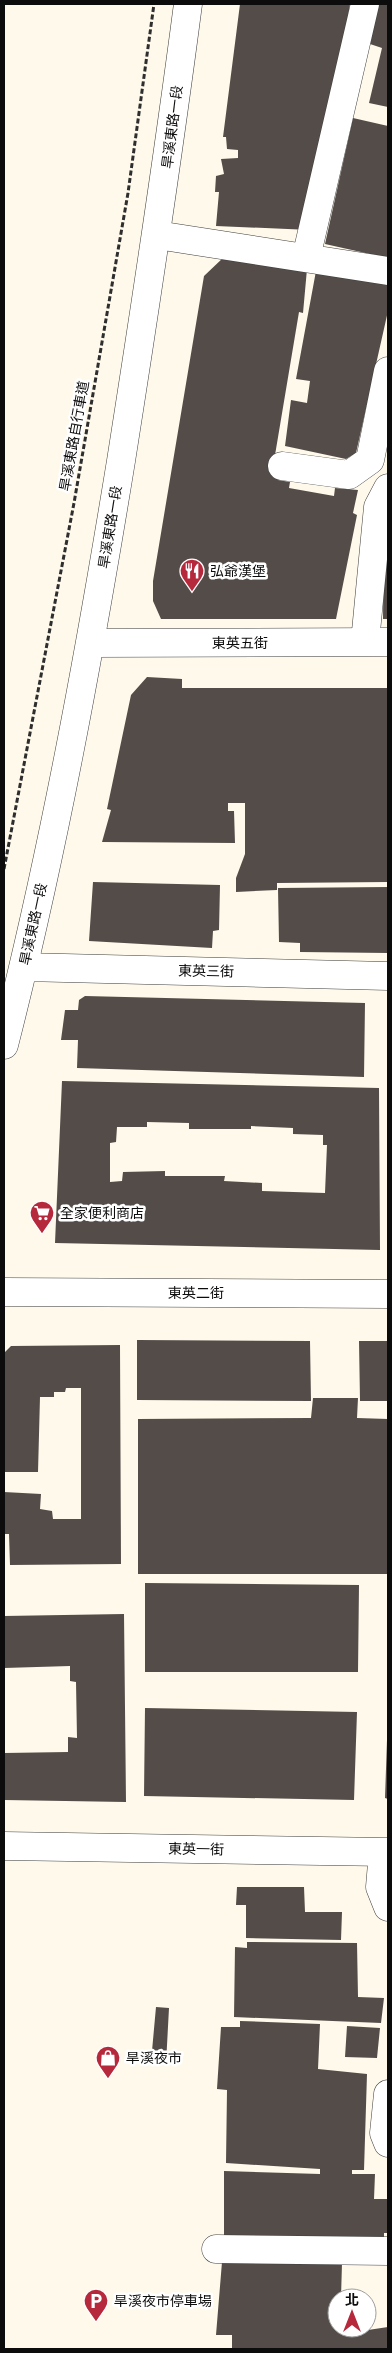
<svg xmlns="http://www.w3.org/2000/svg" width="392" height="2353" viewBox="0 0 392 2353" font-family="Literata,'Noto Sans TC',serif">
<rect width="100%" height="100%" fill="#fef9eb"/>
<!-- building -->
<path fill="#544c48" fill-rule="evenodd" d="M 240,4 L 350,4 L 334,104 L 310,230 L 216,226 L 219,192 L 215,192 L 216,176 L 224,174 L 221,159 L 238,158 L 238,150 L 227,149 L 226,137 L 223,137 Z
M 379,4 L 388,4 L 388,107 L 369,103 L 382,48 L 370,44 Z
M 353,118 L 388,126 L 388,258 L 325,244 Z
M 224,257 L 307,269 L 303,313 L 299,312 L 273,467 L 280,468 L 278,480 L 290,482 L 289,488 L 334,496 L 335,488 L 358,490 L 353,513 L 357,515 L 336,619 L 161,619 L 153,601 L 153,581 L 204,276 Z
M 316,271 L 388,285 L 388,311 L 356,453 L 346,459 L 285,446 L 291,400 L 307,403 L 310,381 L 296,379 Z
M 384,524 L 388,524 L 388,619 L 383,619 Z
M 147,677 L 182,679 L 182,688 L 388,688 L 388,882 L 277,883 L 277,890 L 236,892 L 236,878 L 245,854 L 245,803 L 228,803 L 228,811 L 234,811 L 235,843 L 102,842 L 111,810 L 107,809 L 131,695 Z
M 93,882 L 220,885 L 219,930 L 213,931 L 212,948 L 89,941 Z
M 388,887 L 388,953 L 300,952 L 300,943 L 279,942 L 278,888 Z
M 85,996 L 365,1003 L 364,1077 L 77,1068 L 78,1040 L 61,1040 L 65,1010 L 78,1010 L 79,1000 Z
M 62,1081 L 379,1088 L 380,1250 L 55,1243 ZM 147,1122 L 189,1123 L 189,1129 L 251,1129 L 251,1126 L 293,1128 L 293,1134 L 323,1135 L 323,1145 L 327,1145 L 325,1193 L 262,1191 L 262,1183 L 224,1181 L 225,1176 L 165,1176 L 165,1171 L 123,1172 L 122,1181 L 110,1182 L 110,1143 L 116,1142 L 117,1127 L 147,1127 Z
M 137,1340 L 310,1341 L 311,1401 L 137,1400 Z
M 359,1341 L 388,1341 L 388,1401 L 360,1401 Z
M 120,1345 L 121,1564 L 10,1565 L 9,1534 L 4,1534 L 4,1492 L 41,1494 L 40,1509 L 52,1511 L 53,1519 L 81,1519 L 81,1388 L 66,1388 L 65,1392 L 54,1392 L 54,1397 L 40,1397 L 38,1472 L 4,1472 L 4,1353 L 11,1346 Z
M 313,1398 L 358,1398 L 357,1418 L 388,1419 L 388,1574 L 138,1574 L 138,1419 L 311,1418 Z
M 145,1583 L 359,1585 L 358,1672 L 145,1672 Z
M 124,1614 L 126,1802 L 4,1800 L 4,1753 L 68,1752 L 68,1737 L 77,1738 L 76,1682 L 70,1681 L 70,1666 L 4,1668 L 4,1616 Z
M 145,1708 L 357,1712 L 354,1800 L 144,1796 Z
M 387,1740 L 388,1741 L 388,1799 L 385,1798 Z
M 237,1887 L 304,1887 L 305,1912 L 342,1912 L 341,1940 L 246,1938 L 246,1905 L 236,1905 Z
M 247,1942 L 357,1943 L 358,1997 L 384,1998 L 381,2023 L 234,2017 L 235,1947 L 247,1948 Z
M 156,2007 L 169,2008 L 166,2064 L 151,2062 Z
M 240,2021 L 320,2024 L 318,2069 L 367,2074 L 364,2170 L 352,2170 L 352,2174 L 375,2174 L 374,2199 L 388,2199 L 388,2233 L 384,2233 L 384,2238 L 224,2237 L 224,2171 L 320,2174 L 320,2169 L 226,2163 L 227,2090 L 217,2089 L 221,2027 L 240,2027 Z
M 347,2026 L 380,2028 L 377,2058 L 345,2057 Z
M 222,2262 L 342,2263 L 341,2298 L 337,2298 L 337,2328 L 368,2330 L 388,2327 L 388,2349 L 232,2349 L 232,2335 L 216,2335 Z"/>
<g fill="none" stroke-linecap="round" stroke-linejoin="round">
<defs>
<path id="minor" d="M 157,235 L 388,271
M 306,258 L 365,4
M 282,466 L 349,475 L 370,460 L 388,371
M 365,642 L 378,507 L 388,488
M 91,643 L 388,642
M 24,967 L 388,976
M 4,1045 C 53,853 89,657 121,461 C 145,309 168,157 188,4
M 4,1292 L 388,1294
M 4,1846 L 388,1852
M 383,1852 L 380,1887 L 388,1907
M 388,2094 L 384,2133 L 388,2143
M 216,2249 L 388,2251"/>
</defs>
<!-- minor casing -->
<use href="#minor" stroke="#3f3f3f" stroke-width="29"/>
<!-- path -->
<path stroke="#2e2e2e" stroke-width="3" stroke-dasharray="5 2.5" stroke-linecap="butt" d="M 4,869 L 74,503 L 128,193 L 154,4"/>
<!-- minor -->
<use href="#minor" stroke="#fff" stroke-width="28"/>
</g>
<!-- icons -->
<defs>
<symbol id="restaurant-pin" viewBox="-11 -11 22 30"><path d="M0 17L-7.5 6A9.5 9.5 0 1 1 7.5 6Z" fill="#b6293c" stroke="#fff"/><path d="M-5-6h1v4h1v-4h1v4h1v-4h1v5L-1.5 .5V6h-2V.5L-5-1ZM5-6V6H3V1.5H1.5Q1.5-4 5-6Z" fill="#fff"/></symbol>
<symbol id="supermarket-pin" viewBox="-11 -11 22 30"><path d="M0 17L-7.5 6A9.5 9.5 0 1 1 7.5 6Z" fill="#b6293c" stroke="#fff"/><path d="M-6-5.5h2.5l.6 2H6L4.5 2H-2.5L-4.4-4H-6ZM-1.5 3.2a1.3 1.3 0 1 0 .1 0ZM3 3.2a1.3 1.3 0 1 0 .1 0Z" fill="#fff"/></symbol>
<symbol id="shop-pin" viewBox="-11 -11 22 30"><path d="M0 17L-7.5 6A9.5 9.5 0 1 1 7.5 6Z" fill="#b6293c" stroke="#fff"/><path d="M-5-2.5h2.3a2.7 3.5 0 0 1 5.4 0H5L5.5 6h-11ZM-1.5-2.5h3a1.5 2.3 0 0 0-3 0Z" fill="#fff"/></symbol>
<symbol id="parking-pin" viewBox="-11 -11 22 30"><path d="M0 17L-7.5 6A9.5 9.5 0 1 1 7.5 6Z" fill="#b6293c" stroke="#fff"/><path d="M-3.5-5.5H1a3.5 3.5 0 0 1 0 7H-1V5.5H-3.5ZM-1-3.4V-.6H.8a1.4 1.4 0 0 0 0-2.8Z" fill="#fff"/></symbol>
</defs>
<g fill-rule="evenodd">
<use href="#restaurant-pin" x="178" y="557" width="28" height="38"/>
<use href="#supermarket-pin" x="28" y="1199" width="28" height="38"/>
<use href="#shop-pin" x="94" y="2044" width="28" height="38"/>
<use href="#parking-pin" x="82" y="2287" width="28" height="38"/>
</g>
<g text-anchor="middle" stroke-width="5" stroke-linejoin="round" paint-order="stroke">
<!-- street labels -->
<g font-size="14" fill="#0c0c0c" stroke="#fff">
<text transform="translate(172 127) rotate(-83)" y="5">旱溪東路一段</text>
<text transform="translate(74 436) rotate(-80)" y="5">旱溪東路自行車道</text>
<text transform="translate(110 527) rotate(-81)" y="5">旱溪東路一段</text>
<text x="240" y="648">東英五街</text>
<text transform="translate(33 924) rotate(-78)" y="5">旱溪東路一段</text>
<text transform="translate(206 971) rotate(1)" y="5">東英三街</text>
<text x="196" y="1298">東英二街</text>
<text transform="translate(196 1849) rotate(1)" y="5">東英一街</text>
</g>
<!-- poi labels -->
<g font-size="14" fill="#0c0c0c" stroke="#fff" text-anchor="start">
<text x="210" y="576">弘爺漢堡</text>
<text x="60" y="1218">全家便利商店</text>
<text x="126" y="2063">旱溪夜市</text>
<text x="114" y="2306">旱溪夜市停車場</text>
</g>
</g>
<!-- border -->
<rect width="392" height="2353" fill="none" stroke="#0c0c0c" stroke-width="10"/>
<!-- north arrow -->
<g transform="translate(352 2313)"><circle r="24" fill="#ffffff" stroke="#9e9e9e"/>
<path d="M0-4L9 19L0 12L-9 19Z" fill="#b6293c"/>
<text y="-8" font-size="14" font-weight="bold" text-anchor="middle" fill="#0c0c0c">北</text>
</g>
</svg>
